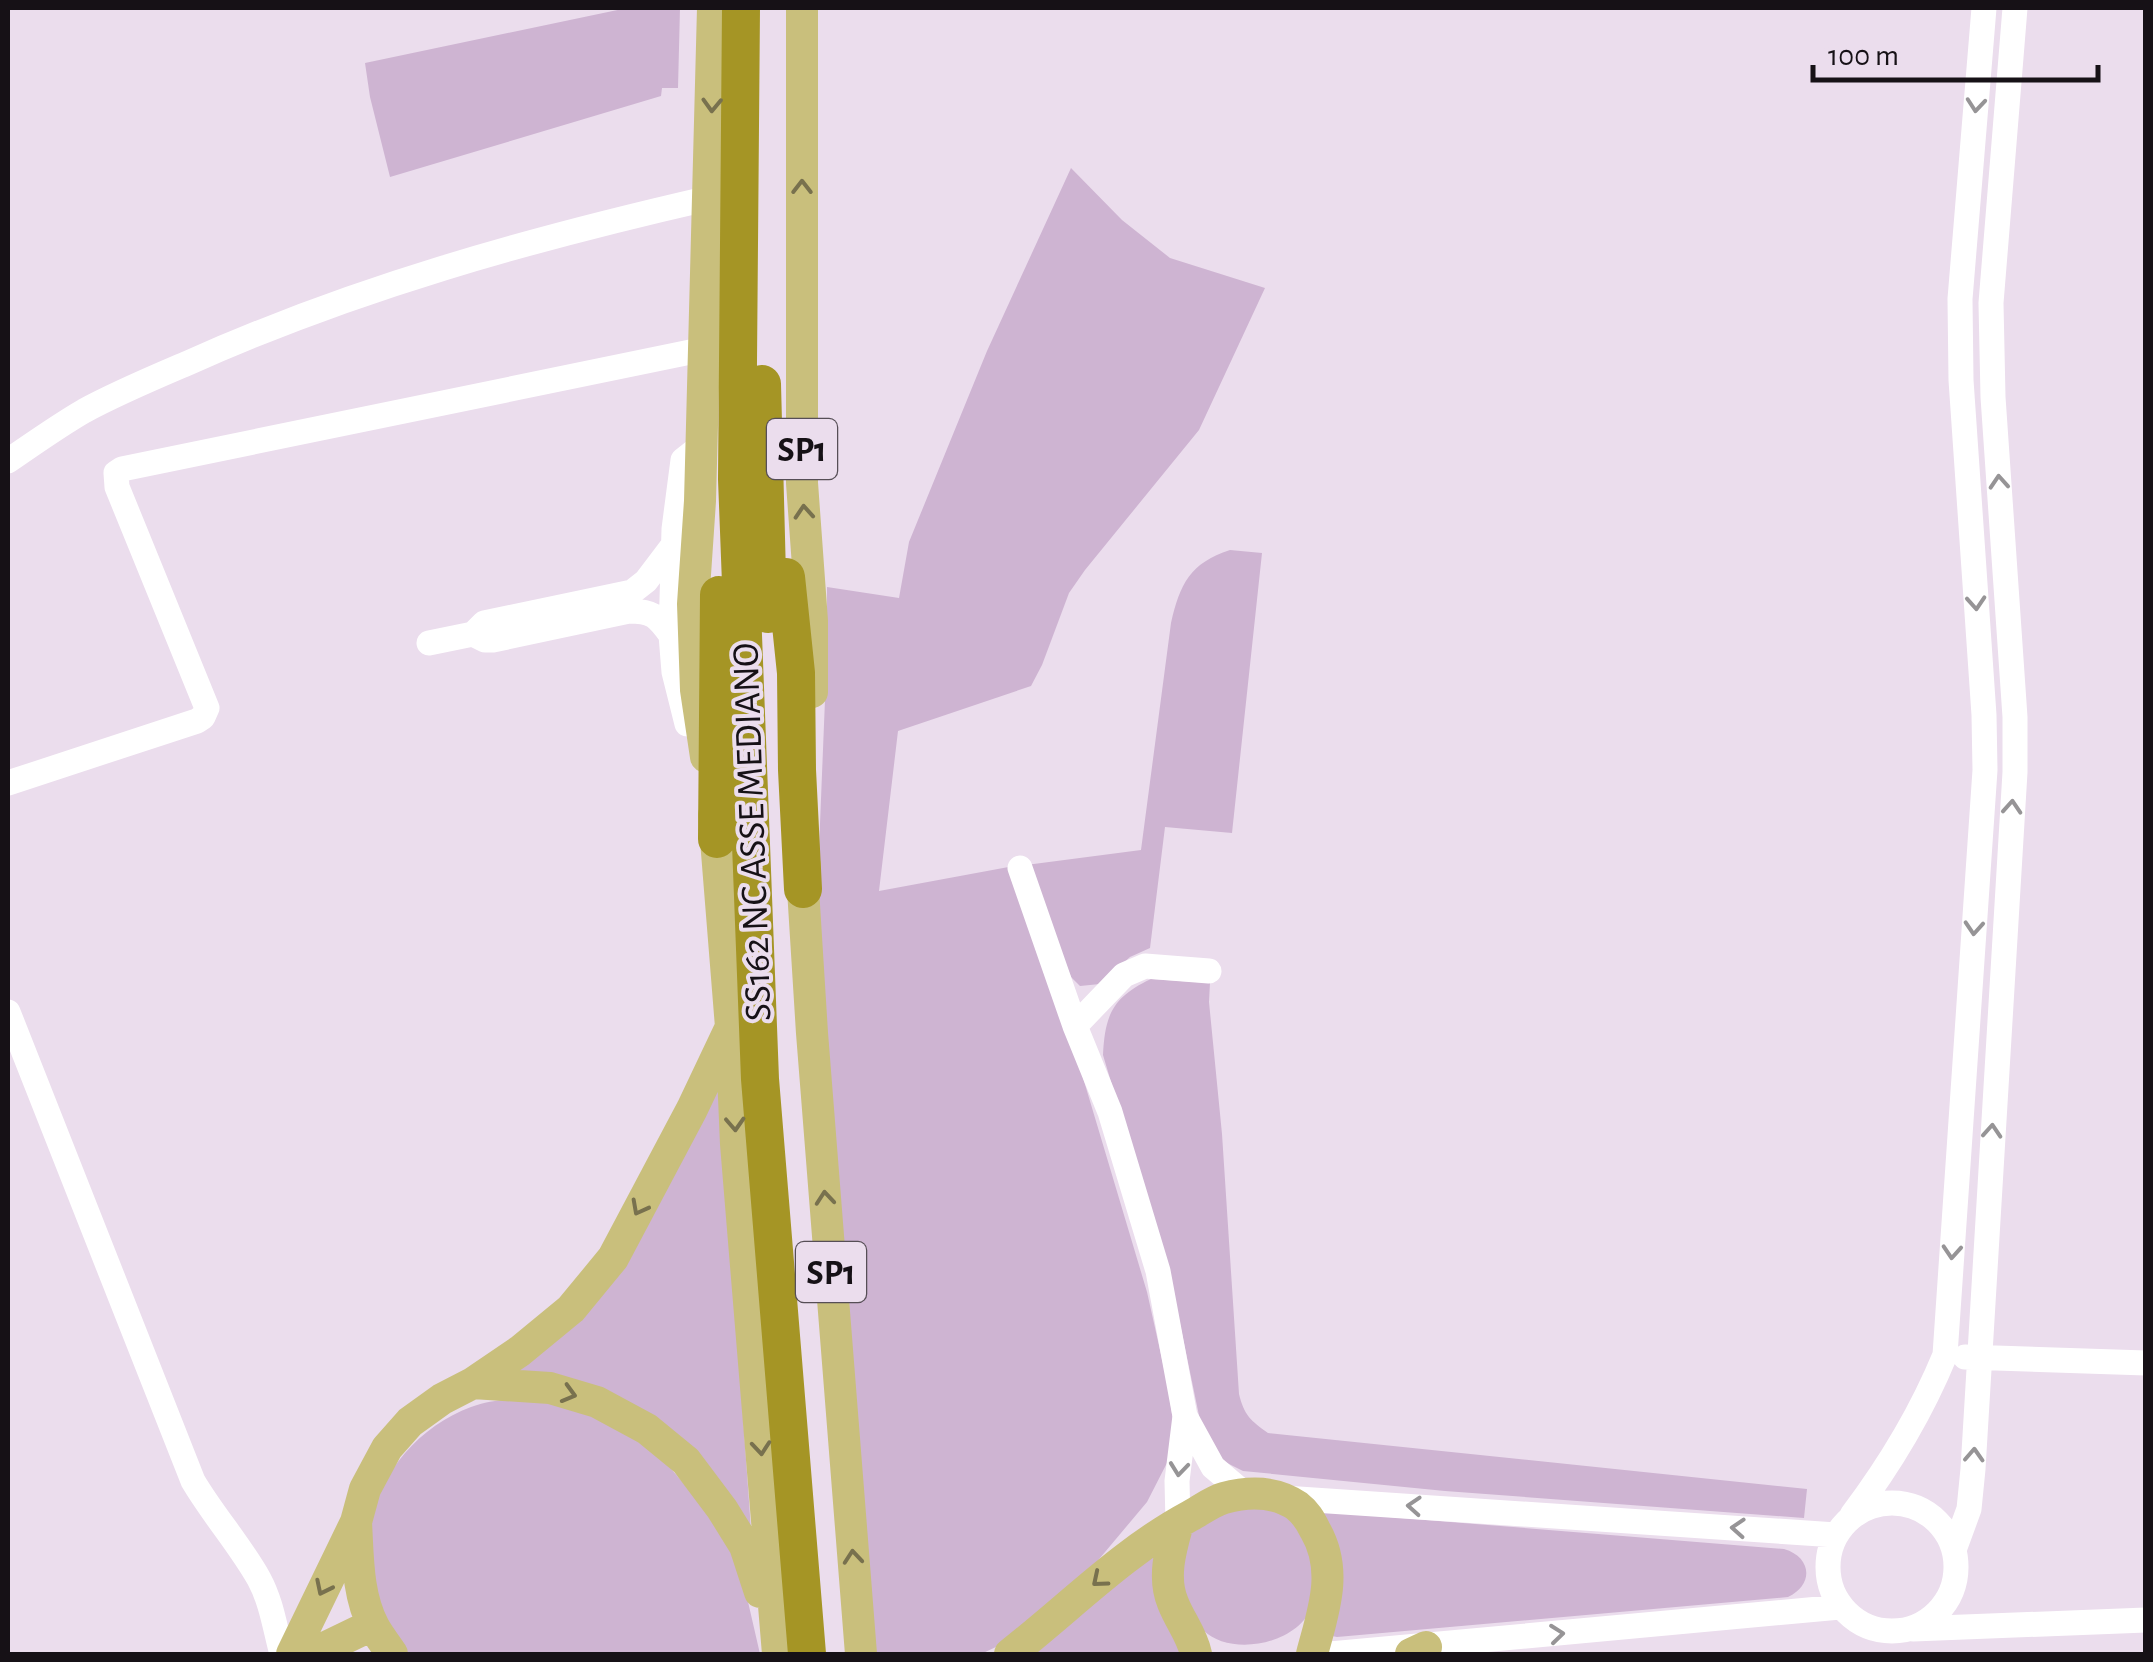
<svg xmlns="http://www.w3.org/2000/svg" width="2153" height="1662" viewBox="0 0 2153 1662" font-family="'Alegreya Sans',sans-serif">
<rect width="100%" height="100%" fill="#ebdded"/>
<!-- green -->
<path fill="#ceb4d2" d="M 627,8 L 680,8 L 678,88 L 662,88 L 661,96 L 390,177 L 370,97 L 365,63 Z
M 1071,168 L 1122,220 L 1170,258 L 1265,288 L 1199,430 L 1085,570 L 1069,593 L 1042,665 L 1031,686 L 898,731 L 879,891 L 1014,866 L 1058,994 L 1147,1292 L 1168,1386 L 1174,1428 L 1169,1459 L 1147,1502 L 1074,1589 L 1013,1639 L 981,1654 L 875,1654 L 816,923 L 827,650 L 827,587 L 899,598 L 909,542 L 987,351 Z
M 1230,550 L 1262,553 L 1232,833 L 1165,827 L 1150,948 L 1130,957 L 1100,984 L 1080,986 L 1071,977 L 1026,865 L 1141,850 L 1171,623 C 1180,584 1190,563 1230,550 Z
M 1151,979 L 1210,983 L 1209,1002 L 1222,1134 L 1239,1394 C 1244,1415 1251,1421 1268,1433 L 1807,1489 L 1804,1518 L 1445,1491 L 1243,1471 L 1223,1461 L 1202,1430 L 1173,1290 L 1103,1055 C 1105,1014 1113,997 1151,979 Z
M 717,1086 L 720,1090 L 751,1530 L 723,1487 L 506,1367 L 534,1351 Z
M 539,1397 L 599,1413 L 645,1438 L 724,1531 L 743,1580 L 760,1654 L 408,1654 C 399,1641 384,1624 380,1609 C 376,1596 369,1545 370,1532 C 375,1476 419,1426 471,1407 C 492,1399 516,1399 539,1397 Z
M 1226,1505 L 1281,1509 L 1316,1551 C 1315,1566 1316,1593 1312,1606 C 1299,1644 1231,1658 1203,1630 C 1194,1619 1184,1595 1177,1581 L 1192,1529 Z
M 1327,1512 L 1784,1549 C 1812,1557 1814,1585 1788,1597 L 1337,1637 L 1332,1636 L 1321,1514 Z
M 1157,1546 L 1182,1652 L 1159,1654 L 1028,1654 Z"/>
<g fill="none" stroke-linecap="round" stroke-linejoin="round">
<!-- minor -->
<path stroke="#fff" stroke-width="25" d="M 8,461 C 33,444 58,426 84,411 C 117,393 153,378 188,363 C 355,288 531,239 710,198
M 473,634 L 484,623 L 632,592 L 646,581 L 674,544
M 429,643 L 473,634 L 485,640 L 493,640 L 629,611 C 653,611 657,616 671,635
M 687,724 L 674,672 L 671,635 L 674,529 L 683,460 L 702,445
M 8,783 L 197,721 L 203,717 L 207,708 L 117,487 L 116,473 L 122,469 L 705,349
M 1020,868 L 1075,1026 L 1110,1112 L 1158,1271 L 1185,1416 L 1177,1481 L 1178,1523
M 8,1012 L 193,1481 C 213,1515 240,1545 259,1579 C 272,1603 275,1629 282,1654
M 1075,1026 L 1124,975 L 1145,966 L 1209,971
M 1965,1357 L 2146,1363
M 1185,1416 L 1213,1467 L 1246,1495
M 1284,1498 L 1836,1535
M1828 1567a64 64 0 1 1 128 0a64 64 0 1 1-128 0Z
M 1852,1515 C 1889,1466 1922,1411 1945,1355 L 1985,770 L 1984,715 L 1961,380 L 1960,299 L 1984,8
M 1954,1550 L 1969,1509 L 1973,1469 L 2015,772 L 2015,717 L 1993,397 L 1991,303 L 2015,8
M 1913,1629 L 2146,1620
M 1330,1654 L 1840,1607"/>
<!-- major -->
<path stroke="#c9bf7c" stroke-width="32" d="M 802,8 L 802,483 L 812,621 L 812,692
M 706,757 L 696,690 L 693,604 L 700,501 L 713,8
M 714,815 L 731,1027 L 736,1144 L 778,1654
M 805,866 L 803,889 L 812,1033 L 861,1654
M 473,1383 L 550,1388 L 597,1402 L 647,1429 L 686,1461 L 722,1509 L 745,1546 L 760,1592
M 356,1522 C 358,1556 357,1595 374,1627 C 379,1636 386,1645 392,1654
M 1178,1523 C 1171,1548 1162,1577 1173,1603 C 1180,1621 1192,1635 1196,1654
M 292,1654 L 356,1522 L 365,1489 L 387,1448 L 410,1422 L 442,1399 L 473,1383 L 520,1351 L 571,1309 L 613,1258 L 692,1109 L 729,1031
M 312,1654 L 372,1625
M 1010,1654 C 1069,1608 1123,1552 1190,1516 C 1201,1510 1213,1501 1224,1498 C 1250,1491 1275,1491 1297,1506 C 1306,1513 1310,1520 1315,1530 C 1339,1571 1323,1612 1312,1654
M 1411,1654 L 1426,1647"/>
<!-- highway -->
<path stroke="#a59525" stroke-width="38" d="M 741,8 L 737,479 L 760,1079 L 807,1654
M 762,384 L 768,614
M 786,577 L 796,673 L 797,770 L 803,889
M 717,839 L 719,595"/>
</g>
<!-- one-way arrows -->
<defs><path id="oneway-chevron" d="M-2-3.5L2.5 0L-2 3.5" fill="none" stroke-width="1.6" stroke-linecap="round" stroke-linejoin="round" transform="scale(2.5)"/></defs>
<g stroke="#78714e">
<use href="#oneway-chevron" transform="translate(712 105) rotate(92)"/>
<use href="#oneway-chevron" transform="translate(802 187) rotate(-90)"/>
<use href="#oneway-chevron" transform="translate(804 512) rotate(-94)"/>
<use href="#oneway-chevron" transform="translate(735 1124) rotate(87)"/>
<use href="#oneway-chevron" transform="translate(825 1198) rotate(-95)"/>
<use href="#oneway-chevron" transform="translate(639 1208) rotate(118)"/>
<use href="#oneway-chevron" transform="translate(569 1394) rotate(16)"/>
<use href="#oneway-chevron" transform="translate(761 1448) rotate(85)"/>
<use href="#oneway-chevron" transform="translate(853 1557) rotate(-95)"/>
<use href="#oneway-chevron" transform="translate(1099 1580) rotate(140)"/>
<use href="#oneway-chevron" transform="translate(323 1588) rotate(116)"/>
</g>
<g stroke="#969496">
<use href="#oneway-chevron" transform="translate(1976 105) rotate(95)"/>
<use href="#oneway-chevron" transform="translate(1999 482) rotate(-94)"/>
<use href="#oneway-chevron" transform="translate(1976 603) rotate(86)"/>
<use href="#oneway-chevron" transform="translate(2012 807) rotate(-86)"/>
<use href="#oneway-chevron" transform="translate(1974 928) rotate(94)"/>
<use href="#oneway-chevron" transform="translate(1992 1131) rotate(-86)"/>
<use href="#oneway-chevron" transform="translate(1952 1252) rotate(94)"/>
<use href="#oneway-chevron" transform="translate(1974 1455) rotate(-87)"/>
<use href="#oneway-chevron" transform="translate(1179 1469) rotate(96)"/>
<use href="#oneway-chevron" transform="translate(1414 1506) rotate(-176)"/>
<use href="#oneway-chevron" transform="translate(1738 1528) rotate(-176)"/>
<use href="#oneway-chevron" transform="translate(1557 1634) rotate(-6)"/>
</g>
<g text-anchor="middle" stroke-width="8" stroke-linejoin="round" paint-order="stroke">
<!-- shield labels -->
<g fill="#ebdded" stroke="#564e56" stroke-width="2.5">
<rect x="767" y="419" width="70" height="60" rx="8"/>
<rect x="796" y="1242" width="70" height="60" rx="8"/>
</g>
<g font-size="35" font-weight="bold" fill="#161116">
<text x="802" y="461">SP1</text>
<text x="831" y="1284">SP1</text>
</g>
<!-- street labels -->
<g font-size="38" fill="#161116" stroke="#ebdded">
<text transform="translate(751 832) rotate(-92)" y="13">SS162 NC ASSE MEDIANO</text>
</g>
</g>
<!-- border -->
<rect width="2153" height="1662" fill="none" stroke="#161116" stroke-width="20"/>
<!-- scale -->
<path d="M1813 65v15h285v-15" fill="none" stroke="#161116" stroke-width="5"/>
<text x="1828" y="65" font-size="30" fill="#161116" stroke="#ebdded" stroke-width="8" paint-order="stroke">100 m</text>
</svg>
